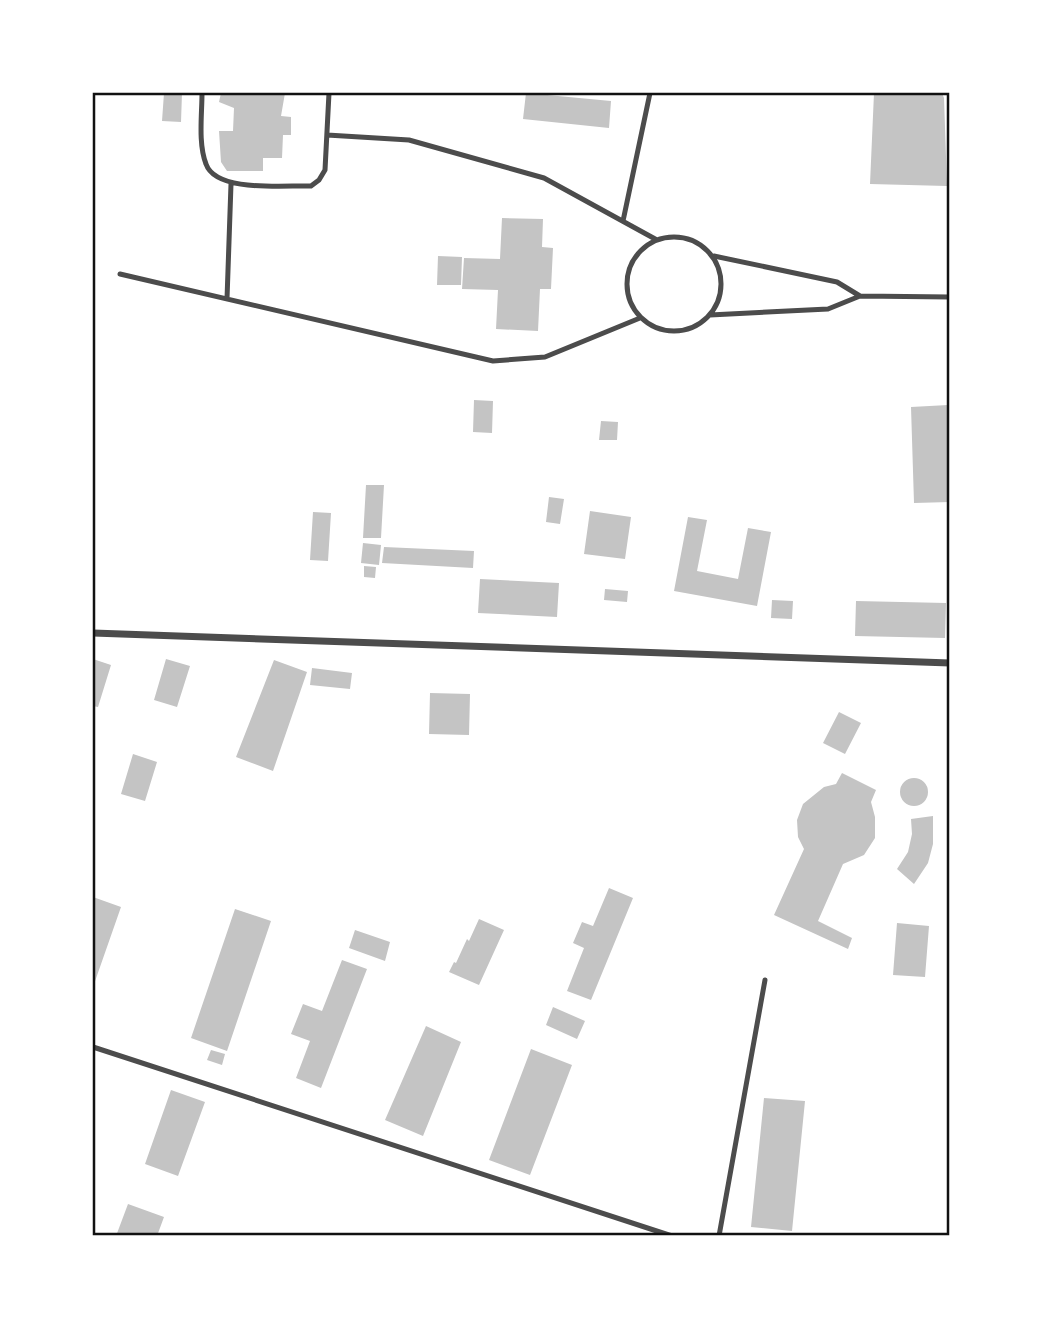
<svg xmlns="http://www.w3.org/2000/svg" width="1043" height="1329" viewBox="0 0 1043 1329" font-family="'PT Sans',sans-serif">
<rect width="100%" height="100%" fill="#fff"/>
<!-- building -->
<path fill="#c4c4c4" d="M 164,93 L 182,93 L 181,122 L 162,121 Z
M 221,93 L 285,93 L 281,116 L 291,117 L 291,135 L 283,135 L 282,158 L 263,158 L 263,171 L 227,171 L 221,162 L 219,131 L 233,131 L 234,108 L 219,102 Z
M 526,93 L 611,101 L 609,128 L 523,119 Z
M 874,93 L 942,93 L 944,98 L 947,186 L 870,184 Z
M 502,218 L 543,219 L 542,247 L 553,248 L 551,289 L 540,289 L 538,331 L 496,329 L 498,290 L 462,289 L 464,258 L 500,259 Z
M 438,256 L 462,257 L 461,285 L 437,285 Z
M 474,400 L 493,401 L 492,433 L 473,432 Z
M 948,405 L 950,502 L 914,503 L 911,407 Z
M 601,421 L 618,422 L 617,440 L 599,440 Z
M 366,485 L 384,485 L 381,538 L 363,538 Z
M 549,497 L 564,499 L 560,524 L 546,522 Z
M 590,511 L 631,517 L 625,559 L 584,554 Z
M 313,512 L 331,513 L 328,561 L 310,560 Z
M 688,517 L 707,520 L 697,571 L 738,579 L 748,528 L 771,532 L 757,606 L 674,591 Z
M 363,543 L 381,545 L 379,565 L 361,563 Z
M 384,547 L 474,551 L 473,568 L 382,563 Z
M 364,566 L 376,567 L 375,578 L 364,577 Z
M 480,579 L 559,583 L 557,617 L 478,613 Z
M 605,589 L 628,591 L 627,602 L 604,600 Z
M 772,600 L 793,601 L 792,619 L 771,618 Z
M 856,601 L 946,603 L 945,638 L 855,636 Z
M 93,659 L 111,665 L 98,707 L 93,706 Z
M 166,659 L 190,666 L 177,707 L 154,700 Z
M 274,660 L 307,672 L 273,771 L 236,757 Z
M 312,668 L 352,673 L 350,689 L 310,685 Z
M 430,693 L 470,694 L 469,735 L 429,734 Z
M 839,712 L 861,723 L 845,754 L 823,743 Z
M 133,754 L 157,762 L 145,801 L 121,794 Z
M 842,773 L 876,790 L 871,802 L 875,817 L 875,838 L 864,855 L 843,864 L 818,921 L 852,938 L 848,949 L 774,915 L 804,849 L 798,837 L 797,820 L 803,804 L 824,787 L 836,784 Z
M900 792a14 14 0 1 1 28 0a14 14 0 1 1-28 0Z
M 933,816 L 933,844 L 928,863 L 914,884 L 897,869 L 908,852 L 912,834 L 911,819 Z
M 609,888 L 633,898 L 591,1000 L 567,991 L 584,948 L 573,943 L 582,922 L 593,926 Z
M 93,897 L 121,907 L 93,987 Z
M 235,909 L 271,921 L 227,1051 L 191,1038 Z
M 479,919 L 504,930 L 479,985 L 449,972 L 454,962 L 456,963 L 467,939 L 469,941 Z
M 897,923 L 929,926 L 925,977 L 893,975 Z
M 355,930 L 390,942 L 385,961 L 349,948 Z
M 342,960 L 367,969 L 321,1088 L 296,1078 L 310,1041 L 291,1034 L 303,1004 L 322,1011 Z
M 553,1007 L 585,1021 L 577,1039 L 546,1025 Z
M 426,1026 L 461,1042 L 423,1136 L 385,1120 Z
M 531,1049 L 572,1065 L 530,1175 L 489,1160 Z
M 211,1050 L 225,1054 L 222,1065 L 207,1060 Z
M 171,1090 L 205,1102 L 178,1176 L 145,1164 Z
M 764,1098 L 805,1101 L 792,1231 L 751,1227 Z
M 128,1204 L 164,1217 L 157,1236 L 116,1236 Z"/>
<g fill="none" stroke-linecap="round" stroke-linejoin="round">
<!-- service -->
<path stroke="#4c4c4c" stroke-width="5" d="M 202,93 C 202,115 198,143 206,164 C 216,193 285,185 311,186 L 319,180 L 325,170 L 329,93
M 327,135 L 409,140 L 544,178 L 657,240
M 623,221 L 650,93
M627 284a47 47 0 1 1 94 0a47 47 0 1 1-94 0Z
M 714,256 L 837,282 L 860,296
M 120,274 L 493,361 L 545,357 L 640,318
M 227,299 L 231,184
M 710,315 L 828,309 L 860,296 L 950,297
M 93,1047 L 672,1236
M 719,1236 L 765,980"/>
<!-- minor -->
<path stroke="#4c4c4c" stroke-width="7" d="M 93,633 L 950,663"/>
</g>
<!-- border -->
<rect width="1043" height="1329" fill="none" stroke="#ffffff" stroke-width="189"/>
<rect x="94" y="94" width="854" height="1140" fill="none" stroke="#111" stroke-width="2.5"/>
</svg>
